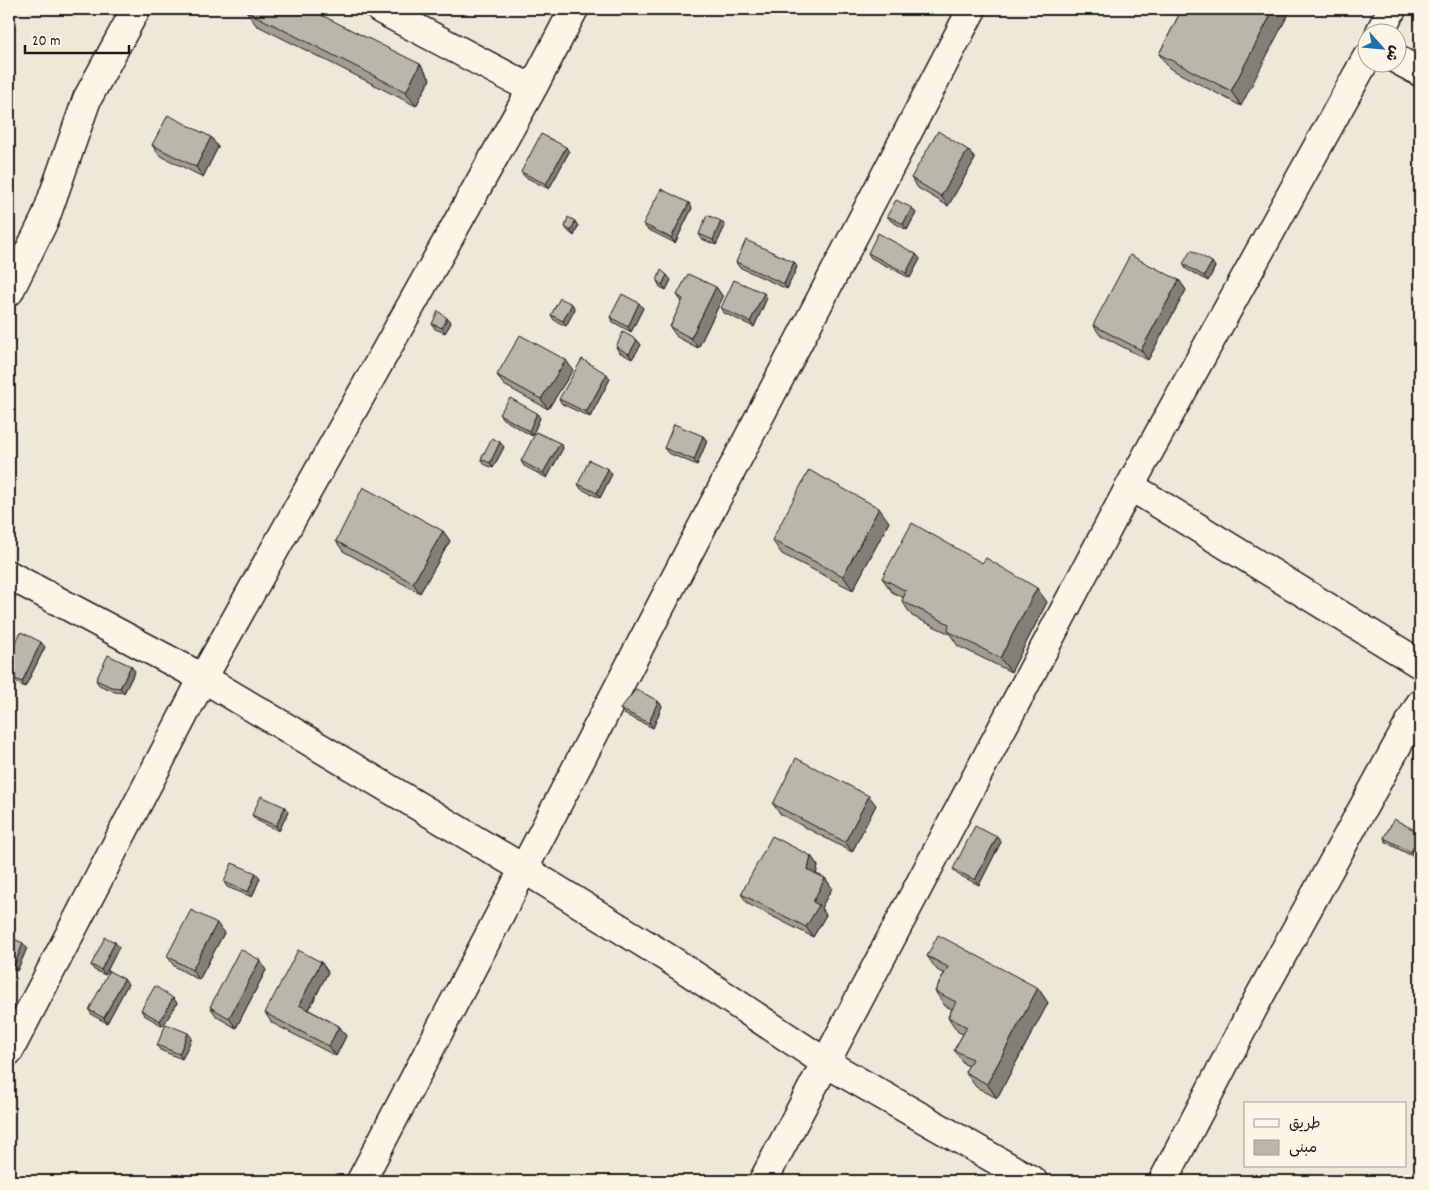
<svg xmlns="http://www.w3.org/2000/svg" width="1429" height="1190" viewBox="0 0 1429 1190" font-family="Dekko,'Playpen Sans Arabic',sans-serif">
<rect width="100%" height="100%" fill="#eee8d9"/>
<filter id="ink" filterUnits="userSpaceOnUse"><feTurbulence type="fractalNoise" baseFrequency=".02" numOctaves="2"/><feDisplacementMap in="SourceGraphic" scale="10" xChannelSelector="R" yChannelSelector="G"/><feConvolveMatrix kernelMatrix="1 2 1 2 8 2 1 2 1" color-interpolation-filters="sRGB"/></filter>
<g filter="url(#ink)">
<g fill="none" stroke-linecap="round" stroke-linejoin="round">
<defs>
<path id="minor" d="M 380,9 L 532,89
M 1380,32 L 1392,9
M 1396,59 L 1420,72
M 9,292 L 45,219 L 87,99 L 136,9
M 1130,486 L 1420,664
M 9,575 L 203,678 L 524,869 L 671,960 L 826,1063 L 1033,1181
M 9,1051 L 203,678 L 532,89 L 574,9
M 361,1181 L 972,9
M 763,1181 L 1130,486 L 1366,59
M 1163,1181 L 1258,999 L 1420,704"/>
</defs>
<!-- minor casing -->
<use href="#minor" stroke="#1c1c1c" stroke-width="31"/>
<!-- minor -->
<use href="#minor" stroke="#fcf5e5" stroke-width="28"/>
</g>
<!-- wall -->
<path fill="#a09d92" stroke="#1c1c1c" d="M 1182,9 L 1241,106 L 1169,68 L 1159,54 Z
M 246,11 L 420,64 L 430,79 L 416,106 L 256,25 Z
M 152,145 L 218,147 L 203,177 L 159,155 Z
M 968,150 L 975,159 L 948,206 L 918,188 L 911,178 Z
M 569,152 L 549,189 L 525,177 L 521,172 Z
M 689,203 L 692,208 L 675,243 L 647,229 L 643,224 Z
M 916,213 L 907,230 L 891,221 L 887,216 Z
M 721,221 L 725,226 L 716,245 L 702,239 L 699,234 Z
M 578,226 L 574,236 L 569,232 L 565,227 Z
M 868,253 L 916,254 L 920,259 L 910,278 L 871,258 Z
M 736,262 L 797,267 L 787,289 L 739,267 Z
M 1212,262 L 1215,267 L 1208,281 L 1186,269 L 1183,264 Z
M 671,280 L 666,290 L 660,287 L 657,281 Z
M 1179,280 L 1186,290 L 1148,360 L 1100,335 L 1093,325 Z
M 716,287 L 723,297 L 698,348 L 677,337 L 670,327 L 682,302 L 677,295 Z
M 767,298 L 754,327 L 724,313 L 721,308 Z
M 643,308 L 631,332 L 613,322 L 610,317 Z
M 575,309 L 566,326 L 554,320 L 551,315 Z
M 447,318 L 451,323 L 445,333 L 435,329 L 432,324 Z
M 637,340 L 641,345 L 632,359 L 619,352 L 616,347 Z
M 573,370 L 548,409 L 504,385 L 497,375 Z
M 610,379 L 590,417 L 562,404 L 559,399 Z
M 499,414 L 540,418 L 532,436 L 503,419 Z
M 703,436 L 707,441 L 697,465 L 668,453 L 664,448 Z
M 560,443 L 563,448 L 547,478 L 524,466 L 521,461 Z
M 504,447 L 493,468 L 484,464 L 481,459 Z
M 612,474 L 600,498 L 581,489 L 578,484 Z
M 889,522 L 853,590 L 782,554 L 772,540 Z
M 443,531 L 450,541 L 420,593 L 343,551 L 336,541 Z
M 882,578 L 1047,602 L 1011,672 L 958,646 L 950,634 L 912,616 L 902,601 L 904,598 L 892,592 Z
M 45,647 L 25,687 L 9,679 L 9,656 Z
M 135,671 L 124,693 L 115,692 L 99,685 L 96,680 Z
M 658,701 L 662,706 L 653,728 L 624,714 L 620,709 Z
M 773,804 L 876,805 L 852,852 L 780,814 Z
M 288,812 L 279,831 L 256,820 L 252,815 Z
M 1394,819 L 1414,857 L 1387,843 L 1384,838 Z
M 1001,842 L 979,885 L 957,874 L 953,869 Z
M 811,856 L 818,866 L 816,874 L 825,878 L 832,888 L 821,908 L 826,915 L 813,937 L 748,904 L 741,894 Z
M 260,878 L 252,897 L 227,887 L 224,882 Z
M 224,933 L 199,980 L 174,966 L 167,956 Z
M 9,937 L 27,948 L 17,971 L 9,967 Z
M 119,947 L 105,975 L 94,970 L 91,965 Z
M 927,956 L 1038,988 L 1048,1003 L 997,1098 L 976,1087 L 965,1072 L 969,1066 L 964,1064 L 954,1050 L 963,1034 L 958,1032 L 948,1017 L 952,1009 L 945,1006 L 935,991 L 944,974 L 937,970 Z
M 321,962 L 328,972 L 309,1010 L 339,1026 L 346,1036 L 336,1056 L 272,1023 L 265,1013 Z
M 266,970 L 236,1028 L 217,1017 L 210,1007 Z
M 128,984 L 107,1023 L 92,1015 L 89,1010 Z
M 173,998 L 177,1003 L 163,1026 L 144,1015 L 141,1010 Z
M 192,1038 L 182,1059 L 160,1050 L 157,1045 Z"/>
<!-- shaded-wall -->
<path fill="#827f77" stroke="#1c1c1c" d="M 1274,9 L 1291,9 L 1241,106 L 1231,91 Z
M 420,64 L 430,79 L 416,106 L 406,92 Z
M 211,137 L 218,147 L 203,177 L 196,167 Z
M 566,147 L 569,152 L 549,189 L 546,184 Z
M 968,150 L 975,159 L 948,206 L 941,196 Z
M 10,191 L 13,196 L 9,205 L 9,193 Z
M 689,203 L 692,208 L 675,243 L 671,238 Z
M 912,208 L 916,213 L 907,230 L 903,224 Z
M 575,221 L 578,226 L 574,236 L 571,231 Z
M 721,221 L 725,226 L 716,245 L 713,240 Z
M 916,254 L 920,259 L 910,278 L 906,273 Z
M 794,262 L 797,267 L 787,289 L 784,284 Z
M 1212,262 L 1215,267 L 1208,281 L 1204,276 Z
M 667,275 L 671,280 L 666,290 L 662,285 Z
M 1179,280 L 1186,290 L 1148,360 L 1141,350 Z
M 716,287 L 723,297 L 698,348 L 691,338 Z
M 764,293 L 767,298 L 754,327 L 750,322 Z
M 639,303 L 643,308 L 631,332 L 628,327 Z
M 572,304 L 575,309 L 566,326 L 563,321 Z
M 447,318 L 451,323 L 445,333 L 442,328 Z
M 637,340 L 641,345 L 632,359 L 629,354 Z
M 566,360 L 573,370 L 548,409 L 541,399 Z
M 607,374 L 610,379 L 590,417 L 586,412 Z
M 537,413 L 540,418 L 532,436 L 529,431 Z
M 703,436 L 707,441 L 697,465 L 694,460 Z
M 500,442 L 504,447 L 493,468 L 490,463 Z
M 560,443 L 563,448 L 547,478 L 543,473 Z
M 608,469 L 612,474 L 600,498 L 597,493 Z
M 879,508 L 889,522 L 853,590 L 843,576 Z
M 443,531 L 450,541 L 420,593 L 413,583 Z
M 1037,588 L 1047,602 L 1011,672 L 1000,658 Z
M 41,642 L 45,647 L 25,687 L 22,682 Z
M 131,666 L 135,671 L 124,693 L 120,688 Z
M 658,701 L 662,706 L 653,728 L 649,723 Z
M 869,796 L 876,805 L 852,852 L 845,842 Z
M 285,807 L 288,812 L 279,831 L 276,826 Z
M 1420,833 L 1420,845 L 1414,857 L 1411,852 Z
M 997,837 L 1001,842 L 979,885 L 975,880 Z
M 811,856 L 818,866 L 815,880 L 808,870 Z
M 256,873 L 260,878 L 252,897 L 248,892 Z
M 825,878 L 832,888 L 821,908 L 826,915 L 813,937 L 806,927 L 813,902 Z
M 217,923 L 224,933 L 199,980 L 192,970 Z
M 115,942 L 119,947 L 105,975 L 101,970 Z
M 23,943 L 27,948 L 17,971 L 14,966 Z
M 260,960 L 266,970 L 236,1028 L 229,1018 Z
M 321,962 L 328,972 L 306,1015 L 299,1005 Z
M 124,979 L 128,984 L 107,1023 L 104,1018 Z
M 1038,988 L 1048,1003 L 997,1098 L 987,1084 Z
M 173,998 L 177,1003 L 163,1026 L 160,1021 Z
M 339,1026 L 346,1036 L 336,1056 L 329,1046 Z
M 188,1033 L 192,1038 L 182,1059 L 179,1054 Z"/>
<!-- building -->
<path fill="#bab6aa" stroke="#1c1c1c" d="M 247,9 L 309,9 L 420,64 L 406,92 L 246,11 Z
M 1182,9 L 1274,9 L 1231,91 L 1159,54 Z
M 168,115 L 211,137 L 196,167 L 152,145 Z
M 938,131 L 968,150 L 941,196 L 911,178 Z
M 541,134 L 566,147 L 546,184 L 521,172 Z
M 661,189 L 689,203 L 671,238 L 643,224 Z
M 896,200 L 912,208 L 903,224 L 887,216 Z
M 707,215 L 721,221 L 713,240 L 699,234 Z
M 568,217 L 575,221 L 571,231 L 565,227 Z
M 878,233 L 916,254 L 906,273 L 868,253 Z
M 746,240 L 794,262 L 784,284 L 736,262 Z
M 1191,250 L 1212,262 L 1204,276 L 1183,264 Z
M 1130,255 L 1179,280 L 1141,350 L 1093,325 Z
M 661,270 L 667,275 L 662,285 L 657,281 Z
M 688,274 L 716,287 L 691,338 L 670,327 L 683,299 L 677,295 Z
M 734,280 L 764,293 L 750,322 L 721,308 Z
M 622,294 L 639,303 L 628,327 L 610,317 Z
M 560,298 L 572,304 L 563,321 L 551,315 Z
M 438,311 L 447,318 L 442,328 L 432,324 Z
M 623,332 L 637,340 L 629,354 L 616,347 Z
M 520,335 L 566,360 L 541,399 L 497,375 Z
M 582,359 L 607,374 L 586,412 L 559,399 Z
M 510,398 L 537,413 L 529,431 L 499,414 Z
M 674,424 L 703,436 L 694,460 L 664,448 Z
M 536,432 L 560,443 L 543,473 L 521,461 Z
M 492,438 L 500,442 L 490,463 L 481,459 Z
M 589,460 L 608,469 L 597,493 L 578,484 Z
M 809,470 L 879,508 L 843,576 L 772,540 Z
M 363,487 L 443,531 L 413,583 L 336,541 Z
M 912,523 L 982,563 L 986,558 L 1037,588 L 1000,658 L 948,631 L 949,624 L 902,601 L 906,591 L 882,578 Z
M 21,632 L 41,642 L 22,682 L 9,676 L 9,656 Z
M 108,655 L 131,666 L 120,688 L 111,687 L 96,680 Z
M 636,689 L 658,701 L 649,723 L 620,709 Z
M 796,758 L 869,796 L 845,842 L 773,804 Z
M 261,796 L 285,807 L 276,826 L 252,815 Z
M 1394,819 L 1420,833 L 1411,852 L 1384,838 Z
M 975,826 L 997,837 L 975,880 L 953,869 Z
M 772,836 L 811,856 L 808,870 L 825,878 L 813,902 L 819,905 L 806,927 L 741,894 Z
M 232,863 L 256,873 L 248,892 L 224,882 Z
M 191,910 L 217,923 L 192,970 L 167,956 Z
M 938,935 L 1038,988 L 987,1084 L 965,1072 L 972,1059 L 954,1050 L 967,1027 L 948,1017 L 956,1002 L 935,991 L 948,967 L 927,956 Z
M 9,937 L 23,943 L 14,966 L 9,964 Z
M 105,937 L 115,942 L 101,970 L 91,965 Z
M 240,949 L 260,960 L 229,1018 L 210,1007 Z
M 298,950 L 321,962 L 299,1005 L 339,1026 L 329,1046 L 265,1013 Z
M 109,971 L 124,979 L 104,1018 L 89,1010 Z
M 155,986 L 173,998 L 160,1021 L 141,1010 Z
M 166,1024 L 188,1033 L 179,1054 L 157,1045 Z"/>
</g>
<!-- margin -->
<rect width="1429" height="1190" fill="none" stroke="#fcf5e5" stroke-width="30"/>
<rect x="15" y="15" width="1399" height="1160" fill="none" stroke="#1c1c1c" stroke-width="2" filter="url(#ink)"/>
<!-- legend -->
<rect x="1244" y="1102" width="162" height="65" fill="#fcf5e5" stroke="#a29e95"/>
<rect x="1254" y="1119" width="25" height="8" fill="#fcf5e5" stroke="#a29e95"/>
<text x="1289" y="1128" font-size="15" fill="#1c1c1c">طريق</text>
<rect x="1254" y="1140" width="25" height="15" fill="#bab6aa" stroke="#a29e95"/>
<text x="1289" y="1152" font-size="15" fill="#1c1c1c">مبنى</text>
<!-- north arrow -->
<g transform="translate(1382 48) rotate(117)"><circle r="24" fill="#fcf5e5" stroke="#a29e95"/>
<path d="M0-4L9 19L0 12L-9 19Z" fill="#1f6fb2"/>
<text y="-8" font-size="14" font-weight="bold" text-anchor="middle" fill="#1c1c1c">ش</text>
</g>
<!-- scale -->
<path d="M25 45v8h104v-8" fill="none" stroke="#1c1c1c" stroke-width="2.5"/>
<text x="32" y="45" font-size="15" fill="#1c1c1c" stroke="#fcf5e5" stroke-width="4" paint-order="stroke">20 m</text>
</svg>
